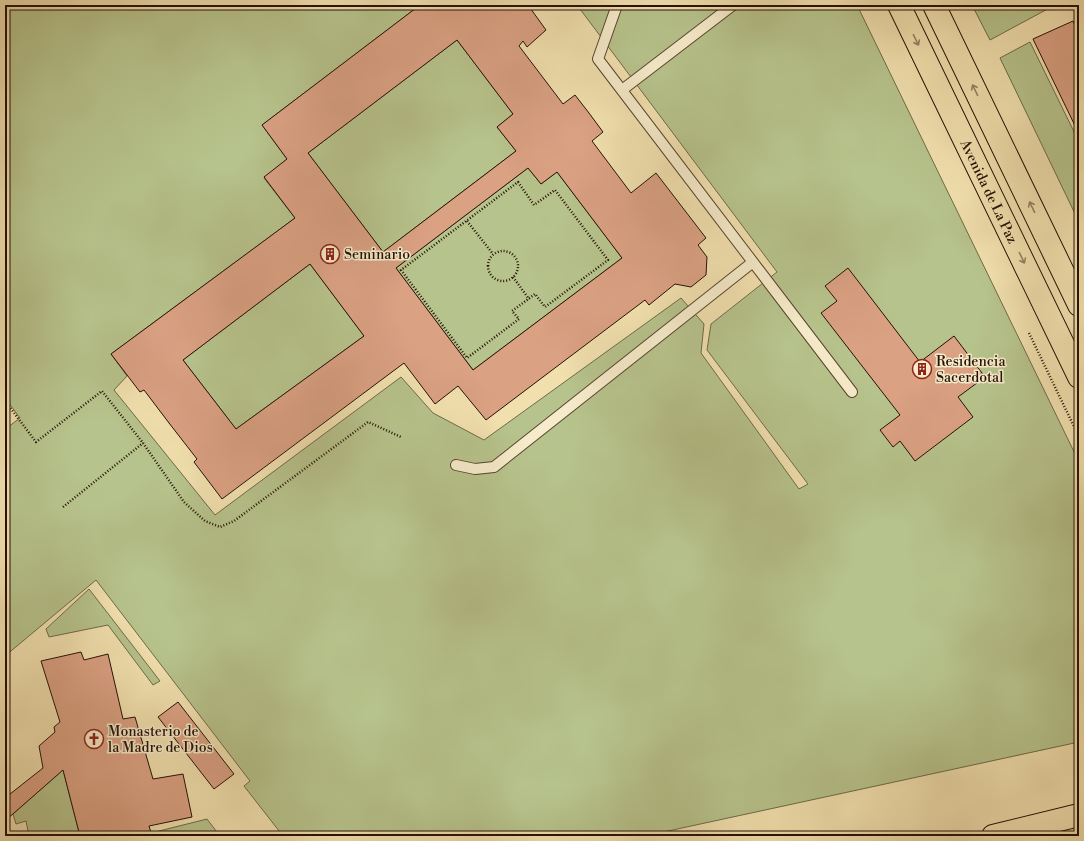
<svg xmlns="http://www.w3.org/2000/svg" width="1084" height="841" viewBox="0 0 1084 841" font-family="'Libre Bodoni',serif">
<rect width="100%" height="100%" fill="#f1e0ae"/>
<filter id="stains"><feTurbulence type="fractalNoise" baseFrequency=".005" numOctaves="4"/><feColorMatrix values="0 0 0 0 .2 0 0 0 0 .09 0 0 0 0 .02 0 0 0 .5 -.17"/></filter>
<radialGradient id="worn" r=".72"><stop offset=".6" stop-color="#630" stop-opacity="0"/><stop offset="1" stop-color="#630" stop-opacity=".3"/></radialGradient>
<!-- green -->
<path fill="#b7c38c" stroke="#6e6a49" d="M 5,5 L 420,5 L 262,125 L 287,159 L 264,178 L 295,218 L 111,354 L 127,376 L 114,390 L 215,515 L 401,377 L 433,413 L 484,440 L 681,298 L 704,324 L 701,353 L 799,489 L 808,484 L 707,350 L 711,324 L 777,272 L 577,5 L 857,5 L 1079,462 L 1079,742 L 645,836 L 283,836 L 244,786 L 250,781 L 96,580 L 5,656 L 5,423 L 8,427 L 20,418 L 5,398 Z
M 972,5 L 994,5 L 999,8 L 1008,9 L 1018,5 L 1055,5 L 990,40 Z
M 457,40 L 513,114 L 497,127 L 516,151 L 383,252 L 308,153 Z
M 1030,42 L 1079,142 L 1079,222 L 1000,58 Z
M 528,168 L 541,184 L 557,172 L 622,258 L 473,370 L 396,268 Z
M 310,264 L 364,336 L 236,429 L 183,360 Z
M 89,589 L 160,681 L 153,685 L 108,625 L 49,637 L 46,629 Z
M 63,770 L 80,836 L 29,836 L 26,821 L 16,824 L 13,814 Z
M 207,819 L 220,836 L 152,836 L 151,833 Z"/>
<!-- building -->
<path fill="#daa183" stroke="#251006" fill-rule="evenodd" d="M 420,5 L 528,5 L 546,30 L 527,47 L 523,41 L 519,46 L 563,104 L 575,95 L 589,113 L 603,132 L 592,141 L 631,193 L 656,173 L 706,238 L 698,245 L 707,257 L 706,275 L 691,287 L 675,284 L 649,305 L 645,300 L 486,420 L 458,386 L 435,404 L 404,363 L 222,499 L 194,462 L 197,459 L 169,423 L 144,390 L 140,392 L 111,354 L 295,218 L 264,177 L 287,159 L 262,125 ZM 457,40 L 513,114 L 497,127 L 516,151 L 383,252 L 308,153 ZM 528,168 L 541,184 L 557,172 L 622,258 L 473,370 L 396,268 ZM 310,264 L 364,336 L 236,429 L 183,360 Z
M 1073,21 L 1079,34 L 1079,134 L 1033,39 Z
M 848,268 L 920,362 L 954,336 L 985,377 L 958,397 L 973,417 L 915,461 L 900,441 L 893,447 L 880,430 L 900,415 L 821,313 L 837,301 L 825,286 Z
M 81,652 L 84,660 L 108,654 L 123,719 L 135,717 L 153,779 L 183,774 L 192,817 L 149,826 L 152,836 L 80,836 L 63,770 L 6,820 L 5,819 L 5,798 L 43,768 L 39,746 L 55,732 L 54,727 L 60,722 L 41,661 Z
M 178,702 L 234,774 L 214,789 L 158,717 Z"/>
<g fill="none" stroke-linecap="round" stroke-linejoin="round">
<defs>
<path id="lane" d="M 617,5 L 598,59 L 852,392
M 622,90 L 733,5
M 456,465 L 475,469 L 494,467 L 753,262"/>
<g id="primary">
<path id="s1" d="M 899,5 L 1079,377"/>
<path d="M 934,5 L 1079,305"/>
</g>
<path id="highway" d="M 993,836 L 1079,815"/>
</defs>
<!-- lane casing -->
<use href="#lane" stroke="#584430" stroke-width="12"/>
<!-- primary casing -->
<use href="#primary" stroke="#251006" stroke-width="24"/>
<!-- highway casing -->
<use href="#highway" stroke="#251006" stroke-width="24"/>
<!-- path -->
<path stroke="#251006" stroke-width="2.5" stroke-dasharray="1 2" stroke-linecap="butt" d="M 518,182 L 534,205 L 555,190 L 608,260 L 545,307 L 535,294 L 512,311 L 519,319 L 467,358 L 401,270 Z
M 467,221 L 493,254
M488 266a15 15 0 1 1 30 0a15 15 0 1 1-30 0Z
M 513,277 L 529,299
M 1029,333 L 1079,437
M 5,401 L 36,442 L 102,391 L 143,443 L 184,502 L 205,521 L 220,527 L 234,521 L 368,422 L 401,437
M 63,507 L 143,443"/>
<!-- lane -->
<use href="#lane" stroke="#f6ebca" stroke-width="10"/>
<!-- primary -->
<use href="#primary" stroke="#f1e0ae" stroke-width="22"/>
<!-- highway -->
<use href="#highway" stroke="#f1e0ae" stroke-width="22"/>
</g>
<!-- one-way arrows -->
<defs><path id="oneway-shaft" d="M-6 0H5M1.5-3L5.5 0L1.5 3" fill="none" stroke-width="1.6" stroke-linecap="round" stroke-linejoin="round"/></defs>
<g stroke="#958262">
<use href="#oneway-shaft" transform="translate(916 40) rotate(64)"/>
<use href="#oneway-shaft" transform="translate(975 90) rotate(-116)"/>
<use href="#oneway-shaft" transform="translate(1032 207) rotate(-116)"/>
<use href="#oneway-shaft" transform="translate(1022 258) rotate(64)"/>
</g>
<!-- icons -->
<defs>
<symbol id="building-ring" viewBox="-11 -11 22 22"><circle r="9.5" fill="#f6ebca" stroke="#8f2418" stroke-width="1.5"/><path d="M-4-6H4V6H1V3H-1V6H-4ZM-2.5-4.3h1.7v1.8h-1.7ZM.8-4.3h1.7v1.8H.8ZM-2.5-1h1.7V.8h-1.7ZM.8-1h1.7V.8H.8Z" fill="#8f2418"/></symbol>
<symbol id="church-ring" viewBox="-11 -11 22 22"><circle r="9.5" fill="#f6ebca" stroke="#8f2418" stroke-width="1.5"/><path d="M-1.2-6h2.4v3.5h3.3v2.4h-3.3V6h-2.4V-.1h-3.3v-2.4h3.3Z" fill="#8f2418"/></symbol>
</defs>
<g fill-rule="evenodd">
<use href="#building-ring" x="319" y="243" width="22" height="22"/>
<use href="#building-ring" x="911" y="358" width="22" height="22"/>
<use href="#church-ring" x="83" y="728" width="22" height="22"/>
</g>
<g text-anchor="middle" stroke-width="3" stroke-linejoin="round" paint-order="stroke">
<!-- street labels -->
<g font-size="14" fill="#251006" stroke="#f6ebca">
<text dy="5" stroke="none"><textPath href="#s1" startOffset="207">Avenida de La Paz</textPath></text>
</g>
<!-- poi labels -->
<g font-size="14" fill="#251006" stroke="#f6ebca" text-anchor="start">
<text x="344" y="259">Seminario</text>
<text x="936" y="366">Residencia<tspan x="936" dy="16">Sacerdotal</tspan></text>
<text x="108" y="736">Monasterio de<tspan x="108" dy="16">la Madre de Dios</tspan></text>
</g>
</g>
<!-- margin -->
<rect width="1084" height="841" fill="none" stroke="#f1e0ae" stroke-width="20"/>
<rect x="6" y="6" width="1072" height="829" fill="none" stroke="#251006" stroke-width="2"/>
<rect x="10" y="10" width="1064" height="821" fill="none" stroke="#251006"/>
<rect width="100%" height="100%" filter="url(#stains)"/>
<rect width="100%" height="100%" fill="url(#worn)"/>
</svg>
